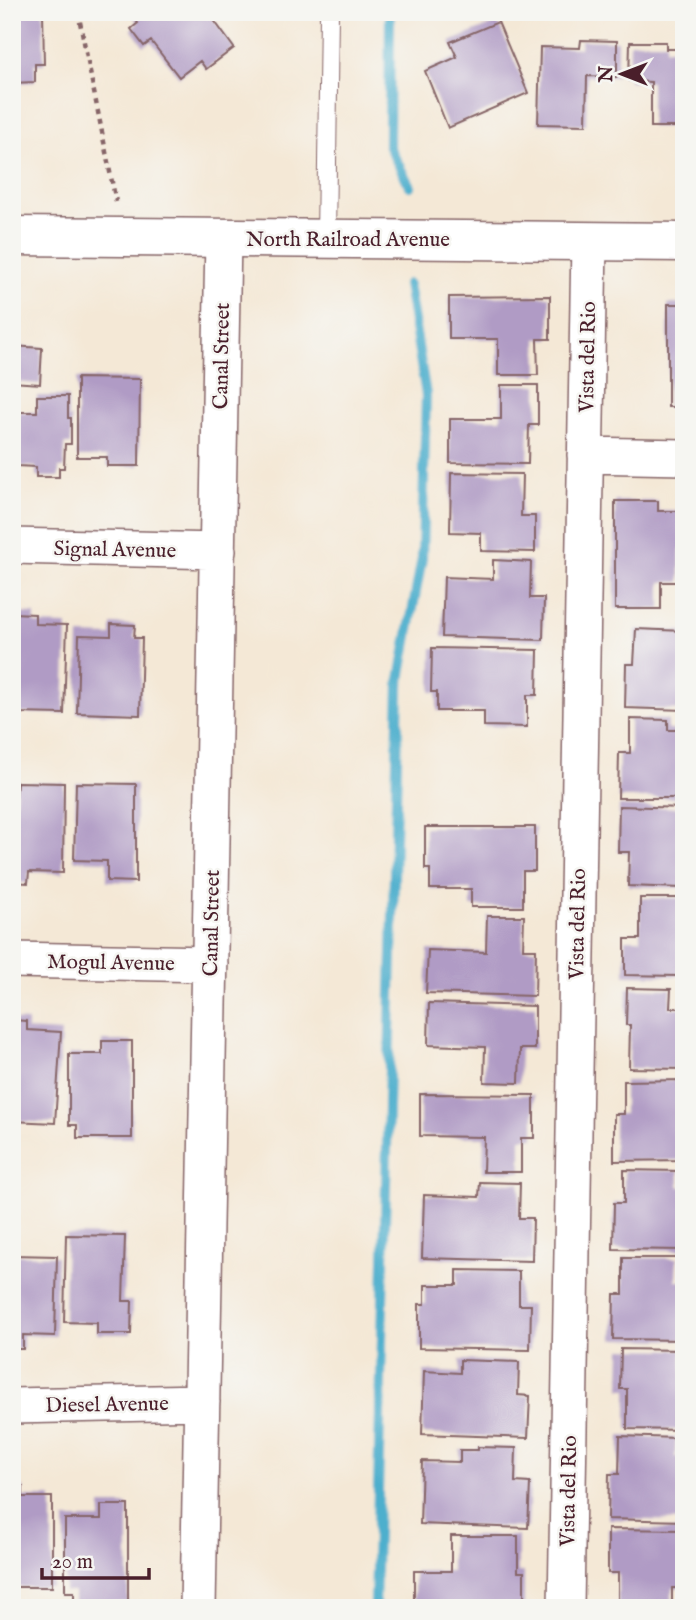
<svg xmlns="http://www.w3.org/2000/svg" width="696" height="1620" viewBox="0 0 696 1620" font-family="'IM FELL English',serif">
<rect width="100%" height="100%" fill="#f6f6f2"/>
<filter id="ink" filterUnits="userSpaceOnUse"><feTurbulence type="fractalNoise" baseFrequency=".0143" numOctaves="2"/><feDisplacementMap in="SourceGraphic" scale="14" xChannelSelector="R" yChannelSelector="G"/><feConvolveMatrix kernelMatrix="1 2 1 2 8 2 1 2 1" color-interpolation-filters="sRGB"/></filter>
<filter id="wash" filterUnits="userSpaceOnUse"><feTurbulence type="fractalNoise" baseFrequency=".00686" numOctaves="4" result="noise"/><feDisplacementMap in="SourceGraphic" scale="28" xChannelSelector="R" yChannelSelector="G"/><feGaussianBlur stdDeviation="1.57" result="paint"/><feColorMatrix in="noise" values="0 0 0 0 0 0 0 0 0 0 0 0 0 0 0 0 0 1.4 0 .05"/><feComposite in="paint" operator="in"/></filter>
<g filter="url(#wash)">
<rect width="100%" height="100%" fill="#f4e8d6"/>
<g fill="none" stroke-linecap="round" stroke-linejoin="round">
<!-- stream -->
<path stroke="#4eafcd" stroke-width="10" d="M 390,12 L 389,147 L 410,186
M 375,1608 L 399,685 L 422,558 L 426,395 L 408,284"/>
</g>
<g id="blocks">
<!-- building -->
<path fill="#b09bc5" d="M 12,12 L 43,12 L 44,64 L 35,64 L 35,82 L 12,83 Z
M 130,12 L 208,12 L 234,48 L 206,69 L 200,61 L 179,77 L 151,41 L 144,46 L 131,29 L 138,23 Z
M 498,22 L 528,93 L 448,128 L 425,71 L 457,57 L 450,42 Z
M 581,40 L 617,41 L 617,77 L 587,76 L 586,125 L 538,124 L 540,47 L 580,48 Z
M 630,42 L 666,42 L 666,49 L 684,49 L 684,127 L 651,127 L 651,82 L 629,81 Z
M 550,296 L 550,339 L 537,339 L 538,375 L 498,375 L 498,339 L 449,339 L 449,297 Z
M 668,304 L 684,304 L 684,407 L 668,407 Z
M 12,346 L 42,348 L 40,384 L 12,382 Z
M 77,378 L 140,379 L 139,466 L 107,466 L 107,457 L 77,457 Z
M 501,385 L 538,385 L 538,425 L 529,425 L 528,464 L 450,463 L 450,419 L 501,419 Z
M 37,396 L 68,396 L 68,418 L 71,418 L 71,444 L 65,444 L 64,468 L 59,468 L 59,477 L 36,477 L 36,467 L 17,466 L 18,412 L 37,412 Z
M 451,473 L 522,474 L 521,516 L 535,516 L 535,552 L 481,551 L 481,533 L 450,532 Z
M 615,501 L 658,501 L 658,511 L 684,511 L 684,549 L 680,549 L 680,582 L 661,582 L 661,609 L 615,609 Z
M 493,560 L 531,562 L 530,598 L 544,598 L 543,640 L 442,637 L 444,577 L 493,579 Z
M 12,613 L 35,614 L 35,624 L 67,625 L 64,714 L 16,713 L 17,683 L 12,683 Z
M 111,624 L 135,625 L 134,638 L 142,638 L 140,715 L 77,713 L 79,635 L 111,636 Z
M 636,629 L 684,631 L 684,710 L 625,708 L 626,664 L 634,664 Z
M 432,648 L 538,650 L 537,695 L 527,695 L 527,727 L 484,726 L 484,711 L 437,711 L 437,692 L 431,692 Z
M 630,719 L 668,720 L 668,730 L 684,730 L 684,798 L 618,798 L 619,753 L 630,753 Z
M 17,782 L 64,783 L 63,873 L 29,872 L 28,883 L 12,882 L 12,813 L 15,813 Z
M 76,783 L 136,784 L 136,882 L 107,881 L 107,861 L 74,860 Z
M 619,806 L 684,808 L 682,888 L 628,886 L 629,852 L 618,852 Z
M 425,827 L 535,827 L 535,871 L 523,871 L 523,907 L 471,907 L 471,889 L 430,889 L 430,869 L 425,869 Z
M 640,898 L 684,898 L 684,958 L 679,958 L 679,976 L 625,975 L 625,939 L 640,939 Z
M 487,916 L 524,916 L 523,949 L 536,949 L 535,996 L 426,993 L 428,950 L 486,952 Z
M 627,988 L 671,989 L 670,1008 L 684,1008 L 684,1069 L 629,1068 L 630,1025 L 626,1025 Z
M 429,1003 L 535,1006 L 535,1049 L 520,1049 L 519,1083 L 484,1082 L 485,1047 L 428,1045 Z
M 12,1020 L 27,1021 L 27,1030 L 61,1032 L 55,1123 L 12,1121 Z
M 102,1041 L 132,1041 L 132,1138 L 77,1138 L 77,1125 L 69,1125 L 69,1054 L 102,1054 Z
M 684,1080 L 684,1160 L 614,1161 L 614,1114 L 624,1114 L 624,1081 Z
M 420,1094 L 534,1095 L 534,1138 L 521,1138 L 521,1172 L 483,1172 L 484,1137 L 420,1136 Z
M 624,1170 L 679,1171 L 679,1187 L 684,1187 L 684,1250 L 613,1249 L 614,1203 L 624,1203 Z
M 480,1182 L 520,1183 L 519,1218 L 533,1218 L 532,1261 L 422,1258 L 424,1195 L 479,1197 Z
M 66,1235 L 125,1236 L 123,1301 L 132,1301 L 131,1334 L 97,1334 L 97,1323 L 64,1322 Z
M 12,1255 L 57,1256 L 55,1336 L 23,1335 L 23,1349 L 12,1349 Z
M 623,1258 L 677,1258 L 676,1281 L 684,1281 L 684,1340 L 613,1339 L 614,1294 L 623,1294 Z
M 457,1270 L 519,1271 L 519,1305 L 531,1305 L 530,1350 L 419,1348 L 419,1304 L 425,1304 L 425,1285 L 457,1285 Z
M 621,1349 L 682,1350 L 684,1430 L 627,1429 L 627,1389 L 620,1389 Z
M 460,1360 L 519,1362 L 518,1395 L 530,1396 L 528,1438 L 422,1434 L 424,1371 L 460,1373 Z
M 620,1436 L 676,1438 L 675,1457 L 684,1457 L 684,1521 L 608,1519 L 609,1474 L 619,1474 Z
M 478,1447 L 516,1448 L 515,1482 L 530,1483 L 528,1528 L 420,1524 L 422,1461 L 460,1462 L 460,1450 L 478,1450 Z
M 12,1487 L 23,1487 L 23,1497 L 52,1497 L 52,1587 L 12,1587 Z
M 101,1505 L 128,1505 L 128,1602 L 74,1602 L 74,1592 L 65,1592 L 65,1519 L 101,1519 Z
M 608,1529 L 684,1530 L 684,1588 L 672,1588 L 672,1608 L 618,1608 L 618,1573 L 608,1573 Z
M 451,1536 L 518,1536 L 518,1572 L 524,1572 L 524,1608 L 414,1608 L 414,1571 L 451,1571 Z"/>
</g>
</g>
<g filter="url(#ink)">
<use href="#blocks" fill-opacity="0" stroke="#866567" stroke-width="2"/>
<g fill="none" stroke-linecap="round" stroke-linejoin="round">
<defs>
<path id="service" d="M 326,239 L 329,12"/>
<path id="minor" d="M 585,455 L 684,457
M 12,546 L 218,551
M 12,960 L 210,964
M 12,1406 L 202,1402
M 198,1608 L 223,238
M 566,1608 L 589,241"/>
<path id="tertiary" d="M 12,236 L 684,242"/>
</defs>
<!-- service casing -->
<use href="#service" stroke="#866567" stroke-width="20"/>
<!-- minor casing -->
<use href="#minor" stroke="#866567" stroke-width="38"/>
<!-- tertiary casing -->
<use href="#tertiary" stroke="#866567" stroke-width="41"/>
<!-- path -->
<path stroke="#866567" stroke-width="4.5" stroke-dasharray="5 5" stroke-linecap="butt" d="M 78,12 L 116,202"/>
<!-- service -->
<use href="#service" stroke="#fff" stroke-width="18"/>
<!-- minor -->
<use href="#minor" stroke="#fff" stroke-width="35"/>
<!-- tertiary -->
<use href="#tertiary" stroke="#fff" stroke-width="38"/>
</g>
</g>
<g text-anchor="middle" stroke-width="5" stroke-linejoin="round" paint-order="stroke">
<!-- street labels -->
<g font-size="21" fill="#4a1f2b" stroke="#f6f6f2">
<text x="348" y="246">North Railroad Avenue</text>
<text transform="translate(221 356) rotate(-89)" y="7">Canal Street</text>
<text transform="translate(587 357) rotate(-89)" y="7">Vista del Rio</text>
<text transform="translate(115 549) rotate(1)" y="7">Signal Avenue</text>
<text transform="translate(211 923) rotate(-89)" y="7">Canal Street</text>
<text transform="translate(577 924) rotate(-89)" y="7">Vista del Rio</text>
<text transform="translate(111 962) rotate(1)" y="7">Mogul Avenue</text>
<text transform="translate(107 1404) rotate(-1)" y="7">Diesel Avenue</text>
<text transform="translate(568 1491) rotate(-89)" y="7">Vista del Rio</text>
</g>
</g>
<!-- margin -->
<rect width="696" height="1620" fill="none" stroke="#f6f6f2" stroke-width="42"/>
<!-- north arrow -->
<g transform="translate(622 74) rotate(270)" stroke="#f6f6f2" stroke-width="5" paint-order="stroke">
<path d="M0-5L12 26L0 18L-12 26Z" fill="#4a1f2b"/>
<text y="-10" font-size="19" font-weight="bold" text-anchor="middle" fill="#4a1f2b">N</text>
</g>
<!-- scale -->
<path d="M42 1568v10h107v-10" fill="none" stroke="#4a1f2b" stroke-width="3.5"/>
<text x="52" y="1568" font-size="21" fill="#4a1f2b" stroke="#f6f6f2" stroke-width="5" paint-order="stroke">20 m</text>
</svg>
